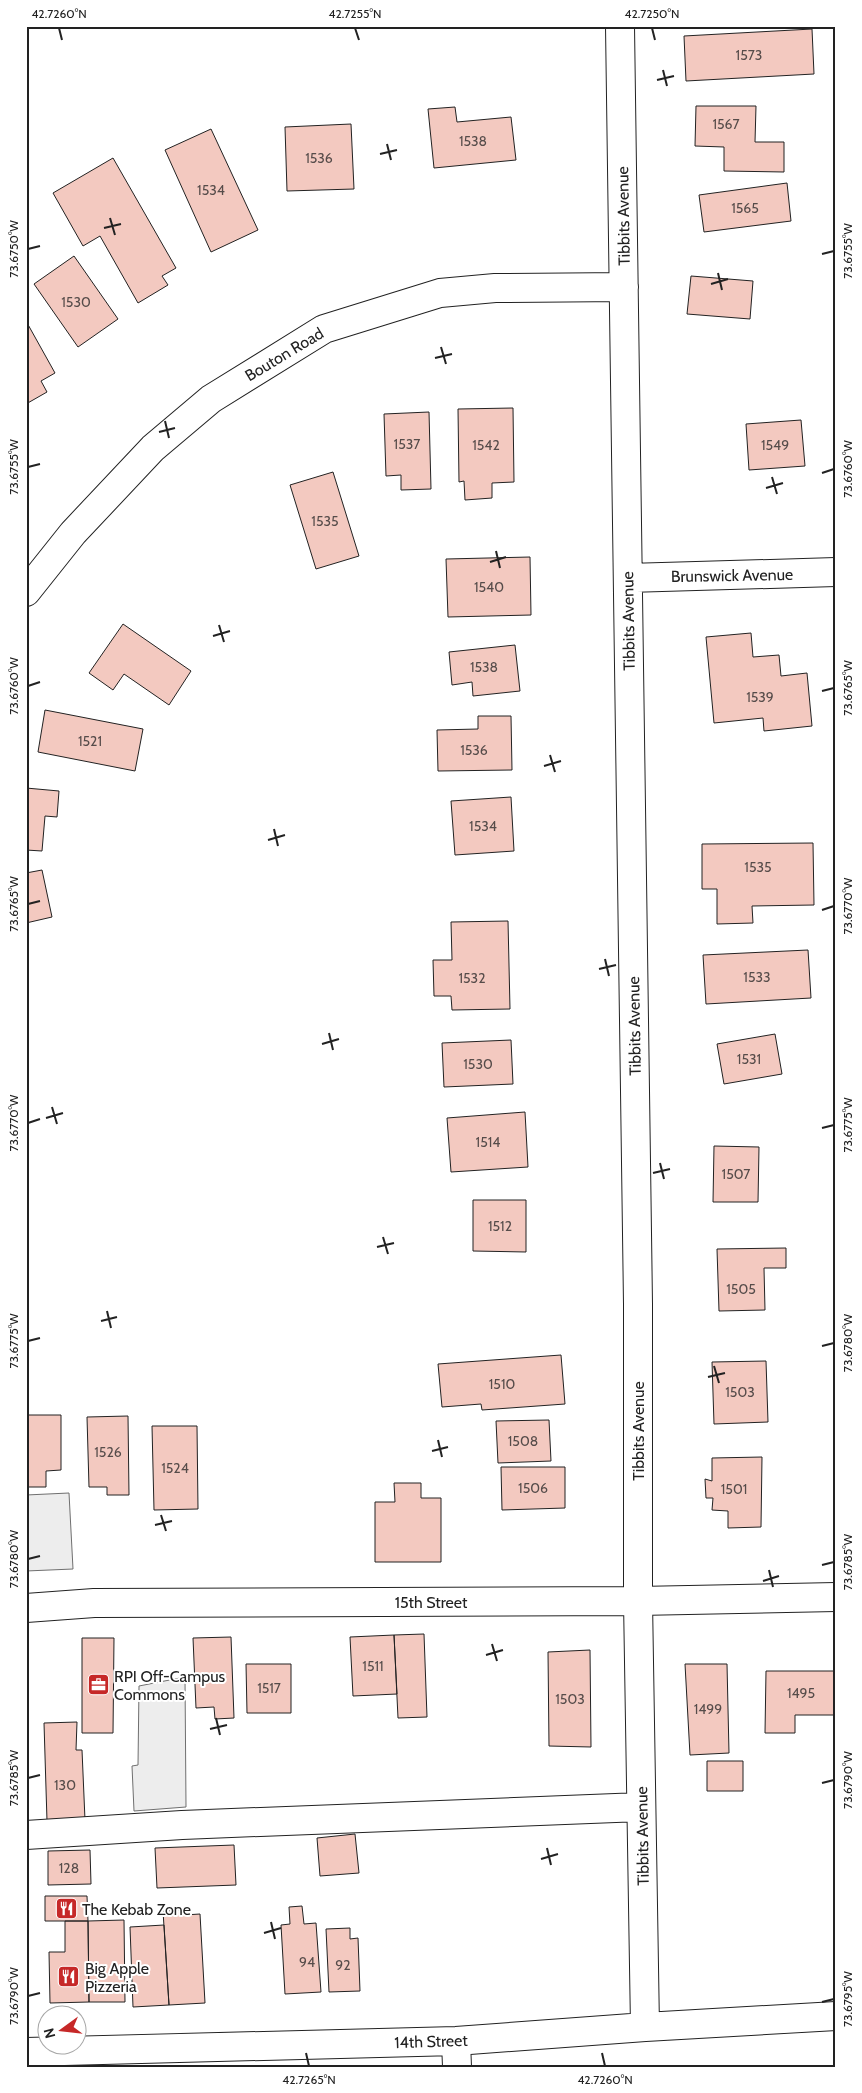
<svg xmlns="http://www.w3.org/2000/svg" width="862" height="2093" viewBox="0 0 862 2093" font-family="Cabin,sans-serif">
<rect width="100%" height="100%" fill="#fff"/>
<!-- parking -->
<path fill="#ededed" stroke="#6f6f6f" d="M 69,1493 L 73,1569 L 26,1571 L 26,1495 Z
M 185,1677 L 186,1807 L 134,1811 L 132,1766 L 138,1765 L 139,1686 Z"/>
<!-- building -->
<path fill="#f3c9c0" stroke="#222" d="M 812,29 L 814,74 L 686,81 L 684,36 Z
M 696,106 L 756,106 L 755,142 L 784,142 L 784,172 L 724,171 L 724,147 L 695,146 Z
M 455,107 L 457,122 L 511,117 L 516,160 L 434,168 L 428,109 Z
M 351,124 L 354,189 L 287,191 L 285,127 Z
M 211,129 L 258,230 L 211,252 L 165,150 Z
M 113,158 L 176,268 L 162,276 L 168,285 L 138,303 L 100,236 L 83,246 L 53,193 Z
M 787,183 L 791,221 L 704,232 L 699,195 Z
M 74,256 L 118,319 L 78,347 L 34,284 Z
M 691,276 L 753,281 L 750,319 L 687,314 Z
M 26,321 L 55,373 L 41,381 L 47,392 L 26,404 Z
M 513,408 L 514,482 L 492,483 L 492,498 L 465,500 L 464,481 L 459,482 L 458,409 Z
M 429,412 L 431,489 L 401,490 L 401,475 L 386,476 L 384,414 Z
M 801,420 L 805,466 L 749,470 L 746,424 Z
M 333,472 L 359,556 L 316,569 L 290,485 Z
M 530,557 L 531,615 L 448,617 L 446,559 Z
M 123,624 L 191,671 L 169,705 L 124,674 L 113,690 L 89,673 Z
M 751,633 L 753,657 L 779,655 L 781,676 L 807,673 L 812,726 L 764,731 L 763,718 L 714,723 L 706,637 Z
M 515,645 L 520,691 L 473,696 L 472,682 L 452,685 L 449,652 Z
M 45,710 L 143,729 L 135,771 L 38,752 Z
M 478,716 L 511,716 L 512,770 L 438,771 L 437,730 L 478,729 Z
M 26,788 L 59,791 L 57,817 L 45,816 L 42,851 L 26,850 Z
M 511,797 L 514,851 L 455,855 L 451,801 Z
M 813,843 L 814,905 L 752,906 L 753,923 L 717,924 L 717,889 L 702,889 L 702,844 Z
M 42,870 L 52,917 L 26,923 L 26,873 Z
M 508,921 L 510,1009 L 452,1010 L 451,996 L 434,996 L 433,960 L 452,960 L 451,922 Z
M 808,950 L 811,998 L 706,1004 L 703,955 Z
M 775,1034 L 782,1074 L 724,1084 L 717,1044 Z
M 511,1040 L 513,1084 L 444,1087 L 442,1043 Z
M 525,1112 L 528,1167 L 451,1172 L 447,1118 Z
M 714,1146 L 759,1147 L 758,1202 L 713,1202 Z
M 473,1200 L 526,1200 L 526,1252 L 473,1251 Z
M 786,1248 L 786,1268 L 764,1268 L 765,1310 L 719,1311 L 717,1249 Z
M 561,1355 L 565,1404 L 482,1410 L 481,1404 L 442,1407 L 438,1364 Z
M 766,1361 L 768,1422 L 714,1424 L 712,1362 Z
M 26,1415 L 61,1415 L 61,1470 L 46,1471 L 46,1487 L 26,1487 Z
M 128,1416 L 129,1495 L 107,1495 L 107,1487 L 89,1487 L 87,1417 Z
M 549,1420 L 551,1461 L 498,1463 L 496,1421 Z
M 152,1426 L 197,1426 L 198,1509 L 154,1510 Z
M 762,1457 L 761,1527 L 728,1528 L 728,1511 L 712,1510 L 713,1498 L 706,1498 L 705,1479 L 712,1481 L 712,1458 Z
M 501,1467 L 565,1467 L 565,1508 L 502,1510 Z
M 394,1483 L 421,1483 L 421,1498 L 441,1498 L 441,1562 L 375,1562 L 375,1502 L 395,1502 Z
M 424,1634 L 427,1717 L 398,1718 L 394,1635 Z
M 394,1635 L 397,1694 L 353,1696 L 350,1637 Z
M 231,1637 L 234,1718 L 215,1719 L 214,1707 L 196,1708 L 193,1638 Z
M 82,1638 L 114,1638 L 113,1733 L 82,1733 Z
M 590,1650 L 591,1747 L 549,1746 L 548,1652 Z
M 246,1664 L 291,1664 L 291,1713 L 247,1713 Z
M 685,1664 L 727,1664 L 729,1753 L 690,1755 Z
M 766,1671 L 836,1671 L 836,1715 L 795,1715 L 795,1733 L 765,1733 Z
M 77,1722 L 76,1750 L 82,1750 L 85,1820 L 47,1821 L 44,1723 Z
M 707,1761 L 743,1761 L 743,1791 L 707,1791 Z
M 355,1834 L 359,1873 L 320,1876 L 317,1838 Z
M 234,1845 L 236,1885 L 157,1888 L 155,1848 Z
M 90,1850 L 91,1884 L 48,1885 L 48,1851 Z
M 45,1896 L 87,1896 L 88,1921 L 45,1921 Z
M 302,1906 L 304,1924 L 316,1923 L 321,1992 L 285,1994 L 281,1925 L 290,1924 L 289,1907 Z
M 184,1910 L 184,1915 L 200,1914 L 205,2003 L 169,2005 L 163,1911 Z
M 124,1920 L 125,2002 L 89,2002 L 88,1921 Z
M 65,1921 L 88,1921 L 89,2002 L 50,2003 L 49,1952 L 65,1952 Z
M 164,1925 L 169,2005 L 133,2007 L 130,1927 Z
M 350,1928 L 350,1939 L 358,1938 L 360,1991 L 329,1992 L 326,1929 Z"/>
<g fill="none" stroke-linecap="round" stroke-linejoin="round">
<defs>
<path id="minor" d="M 620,26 L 638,1304 L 638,1601 L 645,2027
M 628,578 L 836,572
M 26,592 L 73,533 L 153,448 L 211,399 L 324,329 L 440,293 L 495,288 L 624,287
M 26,1608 L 94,1603 L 638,1601 L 836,1597
M 26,1835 L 182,1825 L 641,1807
M 456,2041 L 457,2067
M 26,2052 L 456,2041 L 645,2027 L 836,2016"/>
</defs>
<!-- minor casing -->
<use href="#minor" stroke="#222" stroke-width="30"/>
<!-- minor -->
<use href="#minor" stroke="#fff" stroke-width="28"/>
</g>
<!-- ticks -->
<path fill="none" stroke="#222" stroke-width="2" d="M 59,28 L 62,40M 355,28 L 359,40M 652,28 L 655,40M 663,70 L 667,86M 657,80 L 674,76M 387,144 L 391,160M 380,154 L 397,150M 110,218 L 115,235M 104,228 L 121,224M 28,249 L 40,246M 822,254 L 834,251M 718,273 L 722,290M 711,284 L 728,279M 441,347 L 446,364M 435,358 L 452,354M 165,421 L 169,438M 159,432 L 175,428M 28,467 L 40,464M 822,473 L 834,469M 772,477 L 777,494M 766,488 L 783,483M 496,551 L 500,568M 490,562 L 506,557M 219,625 L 224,642M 213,636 L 230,631M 28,686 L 40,682M 822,691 L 834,688M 550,755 L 555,772M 544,766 L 561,761M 274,829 L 278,846M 268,840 L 285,835M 28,904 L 40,901M 822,910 L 834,906M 605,959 L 609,976M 599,969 L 616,965M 329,1033 L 333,1050M 322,1044 L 339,1039M 52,1107 L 57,1124M 46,1118 L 63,1113M 28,1123 L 40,1119M 822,1128 L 834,1125M 660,1163 L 664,1179M 653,1173 L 670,1169M 383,1237 L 388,1254M 377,1247 L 394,1243M 107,1311 L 111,1328M 101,1321 L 117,1317M 28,1341 L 40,1338M 822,1346 L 834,1343M 714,1366 L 719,1383M 708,1377 L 725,1373M 438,1440 L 442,1457M 432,1451 L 448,1447M 161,1515 L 166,1531M 155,1525 L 172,1521M 28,1559 L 40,1556M 822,1565 L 834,1562M 769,1570 L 773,1587M 763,1581 L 779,1576M 492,1644 L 497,1661M 486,1655 L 503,1650M 216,1718 L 220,1735M 210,1729 L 227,1725M 28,1778 L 40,1775M 822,1783 L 834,1780M 547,1848 L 551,1865M 541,1859 L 558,1854M 271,1922 L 275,1939M 264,1933 L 281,1928M 28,1996 L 40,1993M 822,2002 L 834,1999M 306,2053 L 309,2066M 602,2053 L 605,2066"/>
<!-- icons -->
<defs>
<symbol id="office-square" viewBox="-11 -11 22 22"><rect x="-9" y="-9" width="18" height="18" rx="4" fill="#c62828" stroke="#fff"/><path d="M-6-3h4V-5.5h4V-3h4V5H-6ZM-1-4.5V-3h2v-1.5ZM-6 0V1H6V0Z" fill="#fff"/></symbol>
<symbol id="restaurant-square" viewBox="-11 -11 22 22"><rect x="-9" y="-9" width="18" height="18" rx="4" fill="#c62828" stroke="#fff"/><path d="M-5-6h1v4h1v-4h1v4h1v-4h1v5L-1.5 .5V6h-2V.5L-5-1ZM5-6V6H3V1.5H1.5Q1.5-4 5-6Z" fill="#fff"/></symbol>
</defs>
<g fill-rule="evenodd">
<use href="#office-square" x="86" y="1672" width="25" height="25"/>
<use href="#restaurant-square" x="54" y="1896" width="25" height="25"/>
<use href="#restaurant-square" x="56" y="1964" width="25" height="25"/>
</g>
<g text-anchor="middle" stroke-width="4" stroke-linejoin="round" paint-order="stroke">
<!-- number labels -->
<g font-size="14" fill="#564c4a">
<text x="749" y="60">1573</text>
<text x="726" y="129">1567</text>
<text x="473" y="146">1538</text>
<text x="319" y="163">1536</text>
<text x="211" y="195">1534</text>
<text x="745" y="213">1565</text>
<text x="76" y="307">1530</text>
<text x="407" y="449">1537</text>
<text x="486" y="450">1542</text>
<text x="775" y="450">1549</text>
<text x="325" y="526">1535</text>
<text x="489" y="592">1540</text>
<text x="484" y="672">1538</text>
<text x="760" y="702">1539</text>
<text x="90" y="746">1521</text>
<text x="474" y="755">1536</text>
<text x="483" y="831">1534</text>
<text x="758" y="872">1535</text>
<text x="757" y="982">1533</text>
<text x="472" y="983">1532</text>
<text x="749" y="1064">1531</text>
<text x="478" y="1069">1530</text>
<text x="488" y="1147">1514</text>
<text x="736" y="1179">1507</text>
<text x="500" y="1231">1512</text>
<text x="741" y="1294">1505</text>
<text x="502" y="1389">1510</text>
<text x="740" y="1397">1503</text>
<text x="523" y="1446">1508</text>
<text x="108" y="1457">1526</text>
<text x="175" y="1473">1524</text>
<text x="533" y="1493">1506</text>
<text x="734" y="1494">1501</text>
<text x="373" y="1671">1511</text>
<text x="269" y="1693">1517</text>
<text x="801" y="1698">1495</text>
<text x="570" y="1704">1503</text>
<text x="708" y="1714">1499</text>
<text x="65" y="1790">130</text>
<text x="69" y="1873">128</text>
<text x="307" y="1967">94</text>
<text x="343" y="1970">92</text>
</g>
<!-- street labels -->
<g font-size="16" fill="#222" stroke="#fff">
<text transform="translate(623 216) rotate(-91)" y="6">Tibbits Avenue</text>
<text transform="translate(284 354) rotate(-31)" y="6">Bouton Road</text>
<text transform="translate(732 575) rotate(-1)" y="6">Brunswick Avenue</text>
<text transform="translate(628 621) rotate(-91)" y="6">Tibbits Avenue</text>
<text transform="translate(634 1026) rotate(-91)" y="6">Tibbits Avenue</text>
<text transform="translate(638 1431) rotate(-90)" y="6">Tibbits Avenue</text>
<text x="431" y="1608">15th Street</text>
<text transform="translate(642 1836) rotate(-91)" y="6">Tibbits Avenue</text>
<text transform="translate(431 2041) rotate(-2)" y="6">14th Street</text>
</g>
<!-- poi labels -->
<g font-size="16" fill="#222" stroke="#fff" text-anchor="start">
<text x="114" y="1682">RPI Off-Campus<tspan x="114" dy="18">Commons</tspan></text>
<text x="82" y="1915">The Kebab Zone</text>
<text x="85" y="1974">Big Apple<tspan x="85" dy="18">Pizzeria</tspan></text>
</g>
</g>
<!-- border -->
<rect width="862" height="2093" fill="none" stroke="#ffffff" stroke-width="55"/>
<!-- north arrow -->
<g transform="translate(62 2030) rotate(255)"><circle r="24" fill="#ffffff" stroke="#a7a7a7"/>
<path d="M0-4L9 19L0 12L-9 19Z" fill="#c62828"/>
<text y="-8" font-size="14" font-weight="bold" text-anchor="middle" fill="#222222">N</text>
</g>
<rect x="28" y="28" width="806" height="2038" fill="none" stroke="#222" stroke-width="2"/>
<g font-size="12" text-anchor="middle" fill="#222">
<text x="59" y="18">42.7260°N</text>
<text x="355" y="18">42.7255°N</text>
<text x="652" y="18">42.7250°N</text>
<text transform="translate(14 249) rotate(-90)" y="4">73.6750°W</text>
<text transform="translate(848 251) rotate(-90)" y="4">73.6755°W</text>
<text transform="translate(14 467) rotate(-90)" y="4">73.6755°W</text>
<text transform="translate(848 469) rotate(-90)" y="4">73.6760°W</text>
<text transform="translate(14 686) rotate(-90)" y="4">73.6760°W</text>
<text transform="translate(848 688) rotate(-90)" y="4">73.6765°W</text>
<text transform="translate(14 904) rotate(-90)" y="4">73.6765°W</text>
<text transform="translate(848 906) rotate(-90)" y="4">73.6770°W</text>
<text transform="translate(14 1123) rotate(-90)" y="4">73.6770°W</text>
<text transform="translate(848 1125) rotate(-90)" y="4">73.6775°W</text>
<text transform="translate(14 1341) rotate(-90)" y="4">73.6775°W</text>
<text transform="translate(848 1343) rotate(-90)" y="4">73.6780°W</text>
<text transform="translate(14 1559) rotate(-90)" y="4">73.6780°W</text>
<text transform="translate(848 1562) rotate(-90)" y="4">73.6785°W</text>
<text transform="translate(14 1778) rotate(-90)" y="4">73.6785°W</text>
<text transform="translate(848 1780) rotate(-90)" y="4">73.6790°W</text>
<text transform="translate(14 1996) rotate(-90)" y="4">73.6790°W</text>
<text transform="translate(848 1999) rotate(-90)" y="4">73.6795°W</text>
<text x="309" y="2084">42.7265°N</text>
<text x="605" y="2084">42.7260°N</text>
</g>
</svg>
